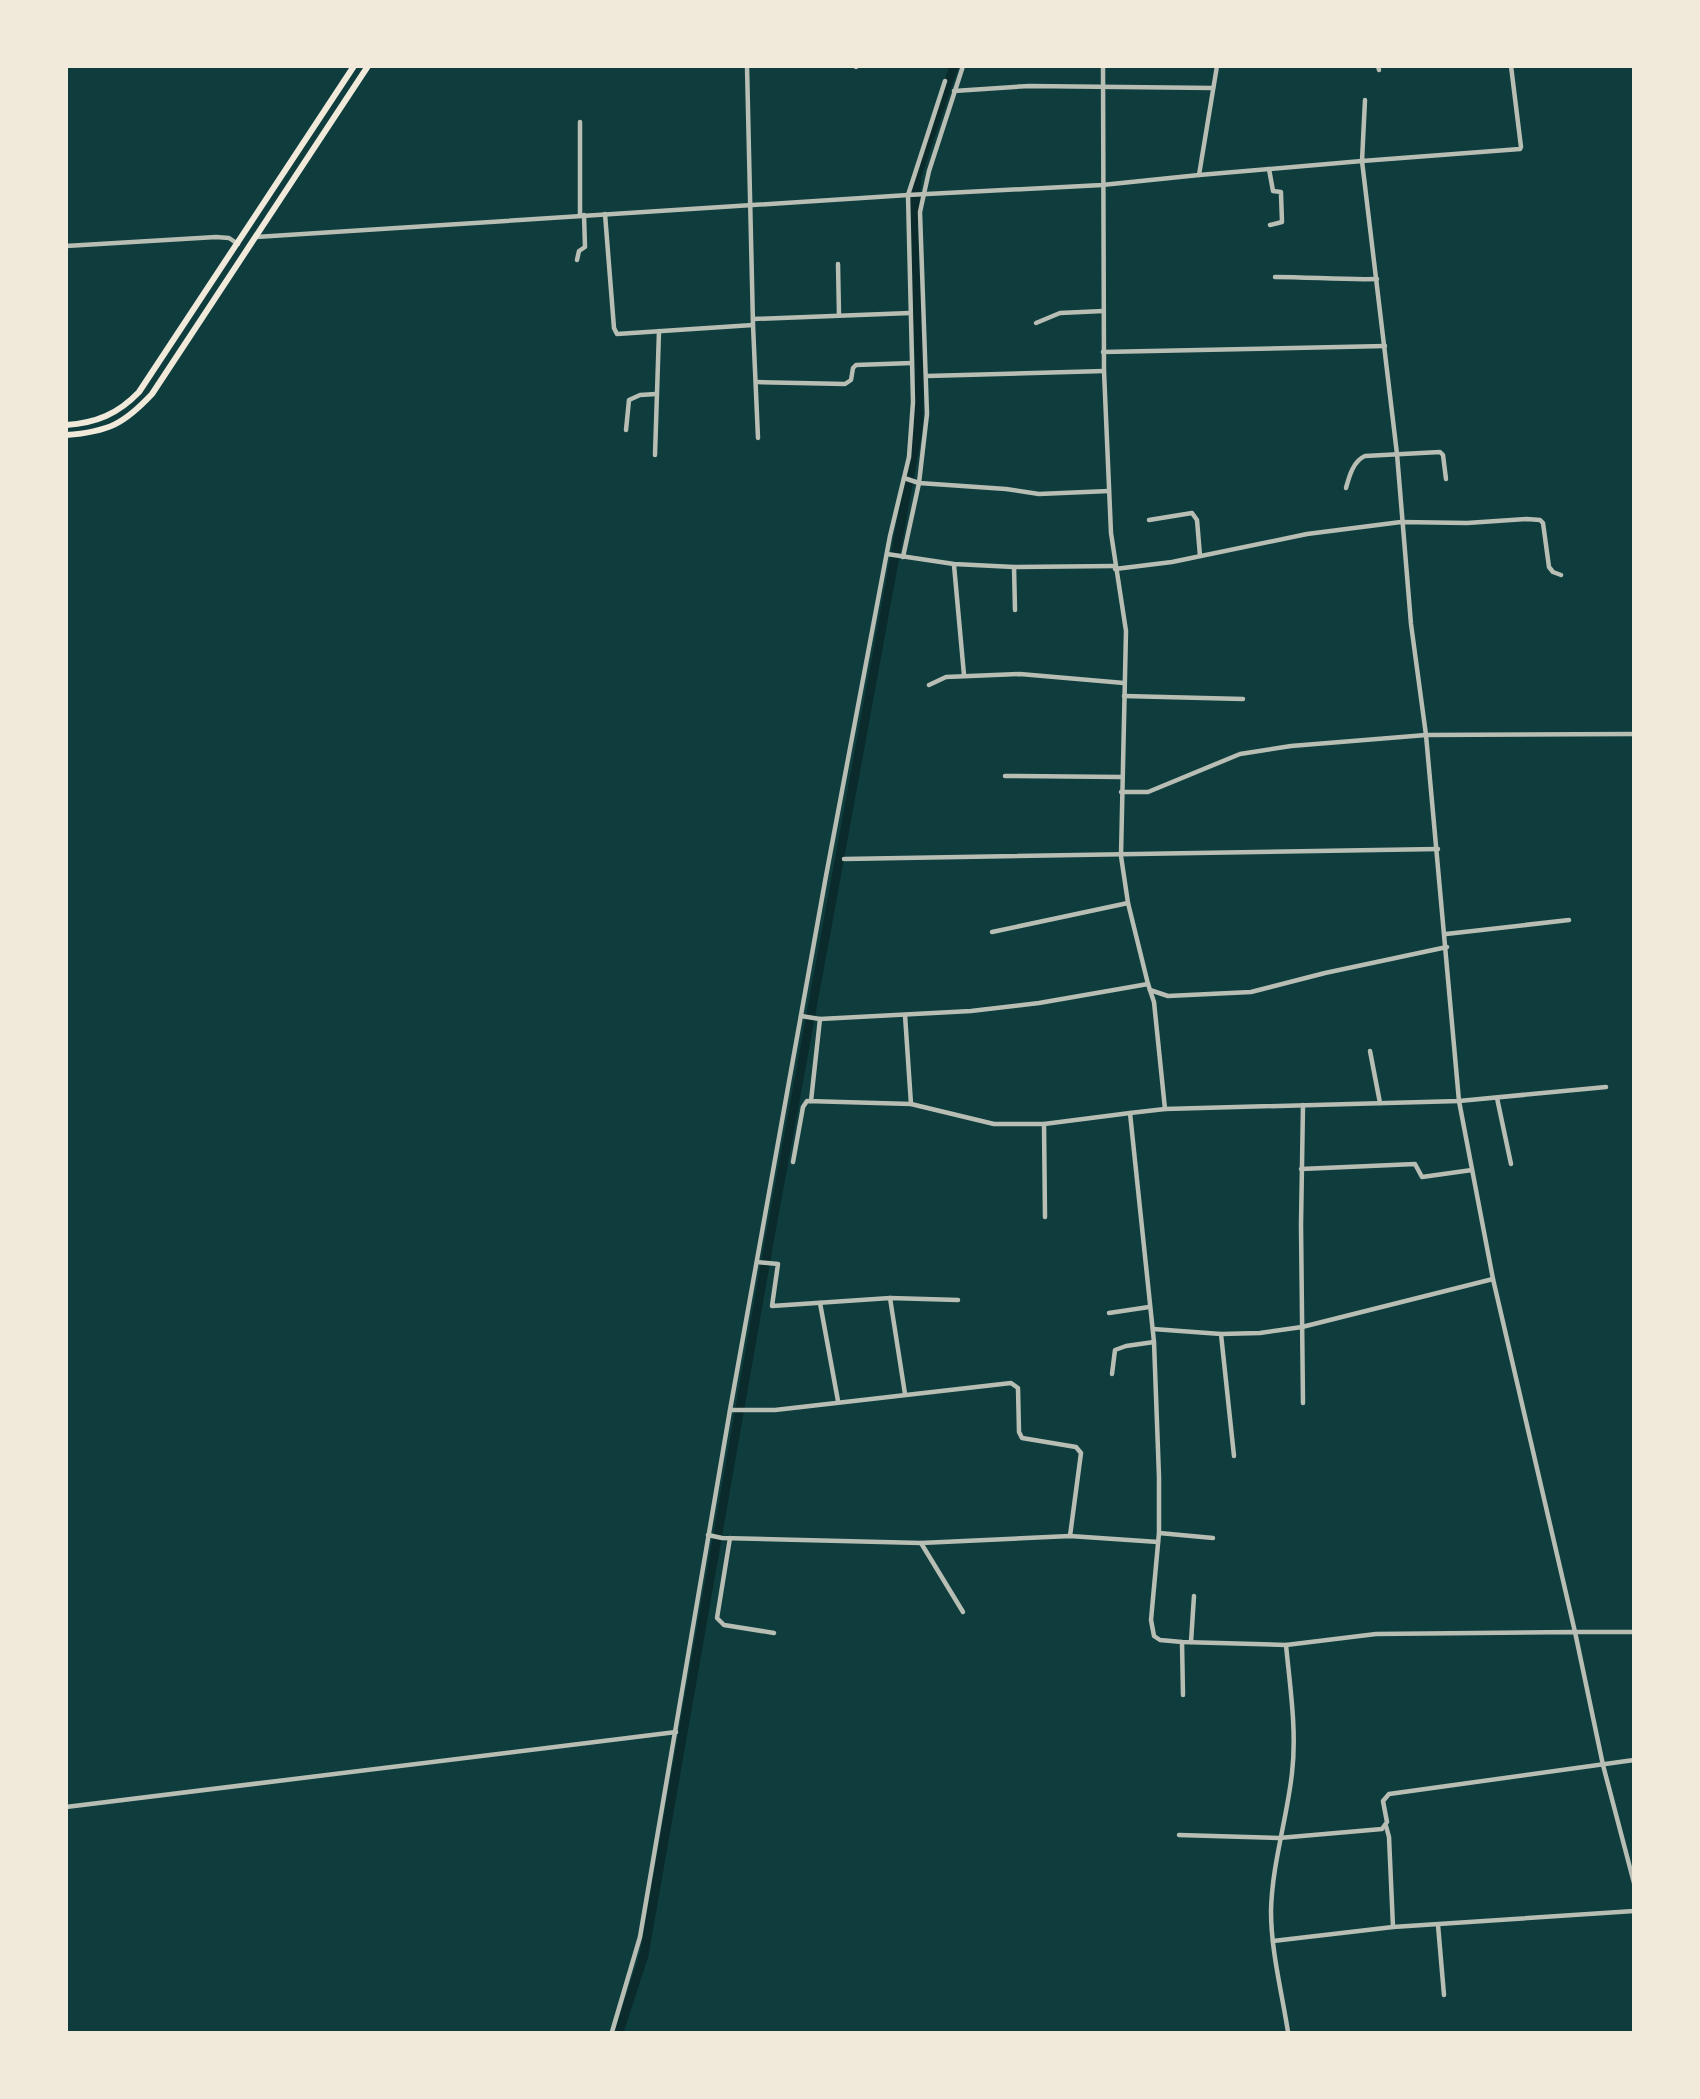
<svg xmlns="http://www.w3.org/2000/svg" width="1700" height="2099" font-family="'Work Sans',sans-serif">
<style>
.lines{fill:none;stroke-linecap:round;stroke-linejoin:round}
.canal{stroke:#0a2a2b;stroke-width:9}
.minor{stroke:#b8beb3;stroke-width:4.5}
.secondary{stroke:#f1e9da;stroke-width:6}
</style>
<rect width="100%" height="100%" fill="#0f3d3e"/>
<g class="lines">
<!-- canal -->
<path class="canal" d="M 619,2032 L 644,1955 L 768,1248 L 918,431 L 920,369 L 913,224 L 917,176 L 954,66"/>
<!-- minor -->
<g class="minor">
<path d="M 747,66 L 753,325 L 758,438"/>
<path d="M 1103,66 L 1104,371 L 1111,533 L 1126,631 L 1121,856 L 1128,903 L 1148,984 L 1154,1002 L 1165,1109"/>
<path d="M 1378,66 L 1379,70"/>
<path d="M 856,67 L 856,66"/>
<path d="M 954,91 L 1029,86 L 1213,88"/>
<path d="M 1365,100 L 1362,161 L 1520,149 L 1521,147 L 1511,66"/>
<path d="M 1269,169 L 1273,191 L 1281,192 L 1281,194 L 1282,222 L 1270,225"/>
<path d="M 1199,175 L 1362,161 L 1397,454 L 1411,624 L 1426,735 L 1459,1101 L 1493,1279 L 1575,1632 L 1634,1632"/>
<path d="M 605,214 L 614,328 L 617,334 L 753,325"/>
<path d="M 580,216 L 580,122"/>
<path d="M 256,237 L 908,195 L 1102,185 L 1199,175 L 1217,66"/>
<path d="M 66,246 L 216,237 L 229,238 L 238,244"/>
<path d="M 577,260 L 579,251 L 585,247 L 584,215"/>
<path d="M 838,264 L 839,315"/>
<path d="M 1275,277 C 1310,277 1343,280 1377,279"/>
<path d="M 753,319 L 910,313"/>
<path d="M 1036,323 L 1060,313 L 1103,311"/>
<path d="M 1103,352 L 1385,346"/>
<path d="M 927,376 L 1104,371"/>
<path d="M 756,382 L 845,384 L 851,380 L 853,368 L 856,365 L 912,363"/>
<path d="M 626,430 L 629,400 L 640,395 L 656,394"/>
<path d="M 655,455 L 659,331"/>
<path d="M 904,478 L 919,483 L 1006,489 L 1039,494 L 1109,491"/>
<path d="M 1346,488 C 1349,477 1353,461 1365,456 L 1440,452 L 1443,455 L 1446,479"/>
<path d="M 1149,520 L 1192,513 L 1197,520 L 1200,556"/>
<path d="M 887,554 L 954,564 L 1014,567 L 1115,566"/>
<path d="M 903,557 L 919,483 L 927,414 L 920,212 L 929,171 L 963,66"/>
<path d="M 954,565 L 964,675"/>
<path d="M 1014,567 L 1015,610"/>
<path d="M 1115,569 L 1172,562 L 1307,534 L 1401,522 L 1467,523 L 1527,519 L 1540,520 L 1543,523 L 1549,567 L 1553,572 L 1561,575"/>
<path d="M 929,685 L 946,677 L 1020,674 L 1124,683"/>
<path d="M 1124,696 L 1243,699"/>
<path d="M 1005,776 L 1121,777"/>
<path d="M 1121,792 L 1148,792 L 1240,754 L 1291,746 L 1426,735 L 1634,734"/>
<path d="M 844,859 L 1438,849"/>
<path d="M 992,932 L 1128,903"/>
<path d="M 1446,934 L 1569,920"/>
<path d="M 1150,990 L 1168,996 L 1251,992 L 1325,973 L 1447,947"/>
<path d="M 905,1015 L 911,1104"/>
<path d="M 801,1016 L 820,1019 L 971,1011 L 1039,1003 L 1148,984"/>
<path d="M 1370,1051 L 1380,1103"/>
<path d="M 1606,1087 L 1459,1101 L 1165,1109 L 1130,1113 L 1154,1342 L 1159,1477 L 1159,1533 L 1151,1620 L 1154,1636 L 1160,1640 L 1182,1642 L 1286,1645 L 1376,1634 L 1575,1632 L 1603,1765 L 1634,1883"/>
<path d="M 1497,1098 L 1511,1164"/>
<path d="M 811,1101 L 820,1019"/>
<path d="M 1303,1105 L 1301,1225 L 1303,1403"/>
<path d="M 1044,1124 L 1045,1217"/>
<path d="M 793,1162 L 803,1107 L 807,1101 L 911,1104 L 994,1124 L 1044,1124 L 1130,1113"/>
<path d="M 1301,1169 L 1415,1164 L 1422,1177 L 1472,1170"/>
<path d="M 757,1262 L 778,1264 L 772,1306 L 890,1298 L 958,1300"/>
<path d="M 890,1298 L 905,1394"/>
<path d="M 820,1303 L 838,1401"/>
<path d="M 1109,1313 L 1149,1307"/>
<path d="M 1153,1329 L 1221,1334 L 1260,1333 L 1302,1327 L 1493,1279"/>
<path d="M 1221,1334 L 1234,1456"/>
<path d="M 1112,1374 L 1115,1350 L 1126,1346 L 1154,1342"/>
<path d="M 730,1410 L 775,1410 L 1011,1383 L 1018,1388 L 1019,1432 L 1022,1438 L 1076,1447 L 1081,1453 L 1070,1536"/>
<path d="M 1159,1533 L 1213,1538"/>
<path d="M 708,1535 L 722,1538 L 921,1543 L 1070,1536 L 1158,1542"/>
<path d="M 730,1538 L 717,1618 L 724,1625 L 774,1633"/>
<path d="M 921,1543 L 963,1612"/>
<path d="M 1182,1642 L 1183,1695"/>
<path d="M 1191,1642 L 1194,1596"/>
<path d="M 1286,1645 C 1290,1687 1297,1731 1292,1773 C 1287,1819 1272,1864 1271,1911 C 1271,1951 1282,1993 1288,2032"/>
<path d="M 66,1807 L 676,1732"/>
<path d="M 1386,1826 L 1389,1837 L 1393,1927"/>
<path d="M 1179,1835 L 1279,1838 L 1382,1829 L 1387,1822 L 1383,1801 L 1389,1794 L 1634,1760"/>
<path d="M 1438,1925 L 1444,1995"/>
<path d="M 1273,1941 L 1393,1927 L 1634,1911"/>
<path d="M 612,2032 L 640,1937 L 730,1410 L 826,876 L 890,536 L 909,457 L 913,402 L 908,195 L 945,81"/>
</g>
<!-- secondary -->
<g class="secondary">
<path d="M 66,425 C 96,423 118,414 139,392 L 354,66"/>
<path d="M 66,435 C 108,432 124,424 152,394 L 368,66"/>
</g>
</g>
<!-- border -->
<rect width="1700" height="2099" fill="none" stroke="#f1e9da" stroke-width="136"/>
</svg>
